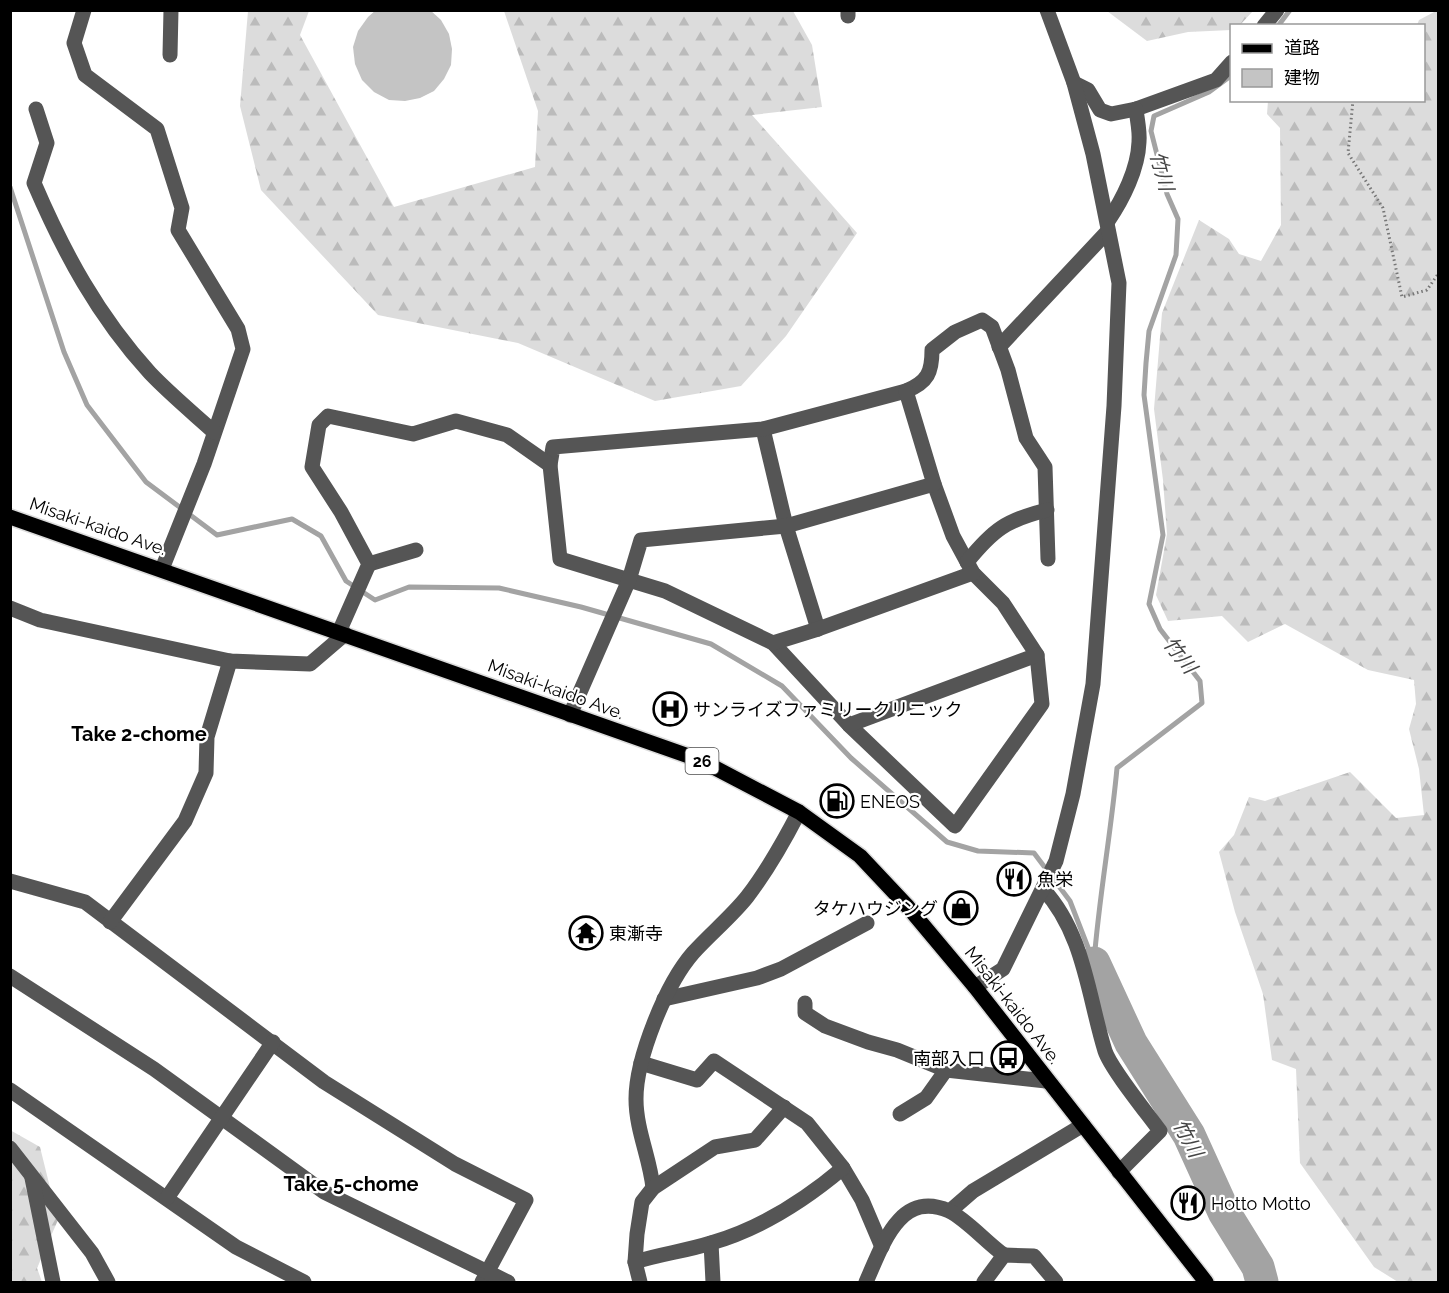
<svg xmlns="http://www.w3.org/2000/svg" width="1449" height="1293" font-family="Raleway,'Noto Sans JP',sans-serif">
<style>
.forest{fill:url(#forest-firs)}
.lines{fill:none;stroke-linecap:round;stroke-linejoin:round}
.stream{stroke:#a3a3a3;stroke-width:5}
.river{stroke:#a3a3a3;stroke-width:33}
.building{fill:#c4c4c4}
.major-casing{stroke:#dbdbdb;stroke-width:18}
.path{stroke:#777;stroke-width:3;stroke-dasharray:1.5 3;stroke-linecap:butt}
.minor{stroke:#555;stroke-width:15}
.major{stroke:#000;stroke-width:15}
.labels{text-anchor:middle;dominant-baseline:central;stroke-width:4.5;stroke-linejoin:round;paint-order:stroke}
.shield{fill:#fff;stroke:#4c4c4c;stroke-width:1.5}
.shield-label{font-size:16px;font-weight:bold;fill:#000}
.street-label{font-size:18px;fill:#000;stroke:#fff}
.poi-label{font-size:18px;fill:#000;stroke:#fff;text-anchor:start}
.water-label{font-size:20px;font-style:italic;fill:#444;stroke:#fff}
.neighbourhood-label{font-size:20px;font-weight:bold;fill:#000;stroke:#fff}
</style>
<defs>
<pattern id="forest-firs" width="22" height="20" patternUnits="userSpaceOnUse" patternTransform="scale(1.5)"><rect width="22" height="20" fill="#dcdcdc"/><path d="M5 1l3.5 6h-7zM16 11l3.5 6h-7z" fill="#bbb"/></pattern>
</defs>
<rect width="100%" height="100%" fill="#fff"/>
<!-- forest -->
<g class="forest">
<path d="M 248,11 L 309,11 L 300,35 L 394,207 L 535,167 L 538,111 L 504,11 L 793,11 L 812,45 L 822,107 L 752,115 L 857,233 L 786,336 L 741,386 L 655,401 L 518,343 L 378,315 L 261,190 L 240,106 Z"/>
<path d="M 1107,11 L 1253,11 L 1240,25 L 1232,26 L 1231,30 L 1188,32 L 1147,41 Z"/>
<path d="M 1436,11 L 1438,13 L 1438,1282 L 1398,1282 L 1374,1267 L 1300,1163 L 1296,1069 L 1272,1060 L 1263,994 L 1235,912 L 1219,852 L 1234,835 L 1249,797 L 1265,801 L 1350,772 L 1396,818 L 1424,815 L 1419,769 L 1409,729 L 1416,704 L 1414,680 L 1368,670 L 1285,624 L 1248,642 L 1222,616 L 1168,621 L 1156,595 L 1167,534 L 1163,480 L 1154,409 L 1162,313 L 1199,220 L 1229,239 L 1239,254 L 1261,261 L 1281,225 L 1280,128 L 1267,114 L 1268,101 L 1424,100 L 1424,26 L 1417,25 L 1419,20 Z"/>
<path d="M 10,1130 L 40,1147 L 58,1220 L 37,1268 L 42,1282 L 11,1282 Z"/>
</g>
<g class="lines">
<!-- stream -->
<g class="stream">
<path d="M 1278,26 L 1290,10"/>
<path d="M 10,187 L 64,352 L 87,405 L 146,482 L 217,535 L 292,519 L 321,536 L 346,581 L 375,600 L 409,587 L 499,588 L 581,607 L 711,644 L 782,686 L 851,758 L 947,842 L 978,851 L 1034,853 L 1070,901 L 1094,963"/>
<path d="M 1094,962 C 1099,897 1111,833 1117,768 L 1202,703 L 1200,681 L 1160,629 L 1149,604 L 1163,535 L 1144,395 L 1146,363 L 1149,331 L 1176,255 L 1178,219 L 1167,194 L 1151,131 L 1154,116 L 1209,92 L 1232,75"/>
</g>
<!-- river -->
<path class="river" d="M 1094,963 L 1131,1043 L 1189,1135 L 1224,1212 L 1258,1267 L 1262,1282"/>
</g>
<!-- building -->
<path class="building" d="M 376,10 L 430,10 L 441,20 L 449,34 L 452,49 L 451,65 L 444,79 L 434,91 L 420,98 L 405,101 L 389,100 L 374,92 L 362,80 L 355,64 L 353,47 L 358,31 L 368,17 Z"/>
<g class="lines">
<!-- major casing -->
<g class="major-casing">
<path id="major" d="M 10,517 L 700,760 L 799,812 L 860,856 L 908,907 L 975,987 L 1206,1282"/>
</g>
<!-- path -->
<path class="path" d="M 1353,100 L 1348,153 L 1383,208 L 1402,297 L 1427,290 L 1438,274"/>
<!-- minor -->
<g class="minor">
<path d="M 84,10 L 74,43 L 85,75 L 157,129 L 182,208 L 178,230 L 238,329 L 243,349 L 204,464 L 162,569"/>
<path d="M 848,10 L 848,16"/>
<path d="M 1264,26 L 1277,10"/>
<path d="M 170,55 L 171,10"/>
<path d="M 1074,83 L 1088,90 L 1100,110 L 1111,114 L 1136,109 L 1216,80 L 1232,62"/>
<path d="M 36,109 L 47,143 L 34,183 C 64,253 98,316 150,373 C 170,394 193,413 214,432"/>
<path d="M 1108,221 C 1123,199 1138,169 1139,142 C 1140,131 1137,119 1136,109"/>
<path d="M 999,347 L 1108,231"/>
<path d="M 763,429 L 786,526 L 818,629"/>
<path d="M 934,484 L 953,536 L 973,573 L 1003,603 L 1037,655 L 1042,704 L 955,826 L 849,725 L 773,643 L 665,591 L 560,559 L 550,465 L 553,447 L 763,429 L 906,391 C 928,382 932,372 932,350 L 955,332 L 982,320 L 992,327 L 1008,370 L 1026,438 L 1045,467 L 1048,559"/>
<path d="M 967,562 C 993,530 1006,520 1047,510"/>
<path d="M 369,564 L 416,550"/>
<path d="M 10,608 L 40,620 L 230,661 L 310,664 L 345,634"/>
<path d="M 339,632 L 369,564 L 341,512 L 312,467 L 319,425 L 328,416 L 413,434 L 456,421 L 507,435 L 550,465"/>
<path d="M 773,643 L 818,629 L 973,573"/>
<path d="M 570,715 L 629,580 L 641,540 L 786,526 L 934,484 L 906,391"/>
<path d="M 849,725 L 1037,655"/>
<path d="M 10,881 L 85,902 L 324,1082 L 455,1164 L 526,1200 L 482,1282"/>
<path d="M 1043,889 C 1084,933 1088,996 1105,1051 C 1111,1069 1147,1113 1160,1131 L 1119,1172"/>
<path d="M 110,922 L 185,821 L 206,773 L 207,737 L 230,661"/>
<path d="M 10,976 L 154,1069 L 324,1192 L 508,1282"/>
<path d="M 975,987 L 1003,969 L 1056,861 L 1073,794 L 1093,684 L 1114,406 L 1119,283 L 1093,154 L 1074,83 L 1047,10"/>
<path d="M 664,999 L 757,978 L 781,969 L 867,923"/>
<path d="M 805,1003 L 805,1013 L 825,1026 L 868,1042 L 897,1050 L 946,1070 L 1046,1081"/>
<path d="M 641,1063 L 697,1080 L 714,1061 L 807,1123 L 843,1168 L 862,1200 L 882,1247"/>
<path d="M 10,1090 L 236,1247 L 304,1282"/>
<path d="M 900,1114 L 926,1098 L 946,1070"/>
<path d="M 10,1148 L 92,1253 L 108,1282"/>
<path d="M 32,1178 L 53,1282"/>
<path d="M 653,1188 C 650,1158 636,1130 636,1099 C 636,1058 666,984 693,953 C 710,934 731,917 747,897 C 767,871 784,841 799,812"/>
<path d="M 167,1198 L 273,1042"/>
<path d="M 950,1211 L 973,1191 L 1083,1125"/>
<path d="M 711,1243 L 713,1282"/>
<path d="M 635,1262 C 660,1254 686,1251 711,1243 C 760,1229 805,1200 843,1168"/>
<path d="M 640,1282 L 635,1262 L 637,1234 L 642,1202 L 653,1188 L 715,1147 L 755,1140 L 784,1107"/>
<path d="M 866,1282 C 882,1247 899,1189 949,1211 C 966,1219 987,1243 1004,1255"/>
<path d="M 984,1282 L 1004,1255 L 1034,1256 L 1056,1282"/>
</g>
<!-- major -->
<use href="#major" class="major"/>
</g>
<!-- icons -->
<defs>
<g id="hospital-ring" transform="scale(1.725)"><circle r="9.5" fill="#fff" stroke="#000" stroke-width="1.5"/><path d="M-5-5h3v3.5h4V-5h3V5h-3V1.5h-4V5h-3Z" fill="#000"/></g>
<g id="fuel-ring" transform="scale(1.725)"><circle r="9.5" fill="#fff" stroke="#000" stroke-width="1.5"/><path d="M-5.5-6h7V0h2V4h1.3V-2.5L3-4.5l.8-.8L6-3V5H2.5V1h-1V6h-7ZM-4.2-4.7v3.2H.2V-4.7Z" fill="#000"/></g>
<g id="restaurant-ring" transform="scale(1.725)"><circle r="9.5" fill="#fff" stroke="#000" stroke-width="1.5"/><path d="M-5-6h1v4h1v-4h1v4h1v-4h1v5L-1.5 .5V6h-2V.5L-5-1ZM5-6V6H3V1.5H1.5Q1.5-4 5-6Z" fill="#000"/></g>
<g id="shop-ring" transform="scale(1.725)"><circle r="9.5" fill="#fff" stroke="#000" stroke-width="1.5"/><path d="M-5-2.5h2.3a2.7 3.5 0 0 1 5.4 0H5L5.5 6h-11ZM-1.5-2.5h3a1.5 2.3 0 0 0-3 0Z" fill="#000"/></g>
<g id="temple-ring" transform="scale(1.725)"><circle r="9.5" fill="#fff" stroke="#000" stroke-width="1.5"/><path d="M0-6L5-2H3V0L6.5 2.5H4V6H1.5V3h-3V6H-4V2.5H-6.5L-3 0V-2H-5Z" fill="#000"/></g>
<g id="bus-ring" transform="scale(1.725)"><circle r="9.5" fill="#fff" stroke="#000" stroke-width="1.5"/><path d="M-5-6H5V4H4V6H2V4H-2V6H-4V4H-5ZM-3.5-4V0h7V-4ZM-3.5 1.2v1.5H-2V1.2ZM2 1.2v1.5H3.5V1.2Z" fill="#000"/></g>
</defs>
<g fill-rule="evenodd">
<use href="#hospital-ring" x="670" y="709"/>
<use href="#fuel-ring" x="837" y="801"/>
<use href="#restaurant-ring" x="1014" y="879"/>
<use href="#shop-ring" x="961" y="908"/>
<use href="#temple-ring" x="586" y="933"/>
<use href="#bus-ring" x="1008" y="1058"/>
<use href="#restaurant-ring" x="1188" y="1203"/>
</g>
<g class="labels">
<!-- shield labels -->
<rect class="shield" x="685.5" y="748" width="33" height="26" rx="4.5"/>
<g class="shield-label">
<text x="702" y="761">26</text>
</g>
<!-- street labels -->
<g class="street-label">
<text transform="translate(98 526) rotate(19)">Misaki-kaido Ave.</text>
<text transform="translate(556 689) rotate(20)">Misaki-kaido Ave.</text>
<text transform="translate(1013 1005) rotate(52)">Misaki-kaido Ave.</text>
</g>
<!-- poi labels -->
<g class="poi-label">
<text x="693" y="709">サンライズファミリークリニック</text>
<text x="860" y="801">ENEOS</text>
<text x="1037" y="879">魚栄</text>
<text x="938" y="908" text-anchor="end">タケハウジング</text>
<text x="609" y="933">東漸寺</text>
<text x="985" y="1058" text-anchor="end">南部入口</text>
<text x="1211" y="1203">Hotto Motto</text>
</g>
<!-- water labels -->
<g class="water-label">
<text transform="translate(1162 171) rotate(75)">竹川</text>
<text transform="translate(1180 655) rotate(52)">竹川</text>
<text transform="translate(1188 1138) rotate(62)">竹川</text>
</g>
<!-- neighbourhood labels -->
<g class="neighbourhood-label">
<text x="139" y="734">Take 2-chome</text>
<text x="351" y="1184">Take 5-chome</text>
</g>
</g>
<!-- border -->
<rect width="1449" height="1293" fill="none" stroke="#000000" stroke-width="24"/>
<!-- legend -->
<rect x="1230" y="24" width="195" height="78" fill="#ffffff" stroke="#999999" stroke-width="1.5"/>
<rect x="1242" y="44" width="30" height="9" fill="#000000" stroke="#999999" stroke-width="1.5"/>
<text x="1284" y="54" font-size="18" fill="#000000">道路</text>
<rect x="1242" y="69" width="30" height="18" fill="#c4c4c4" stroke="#999999" stroke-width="1.5"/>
<text x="1284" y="84" font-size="18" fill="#000000">建物</text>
</svg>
